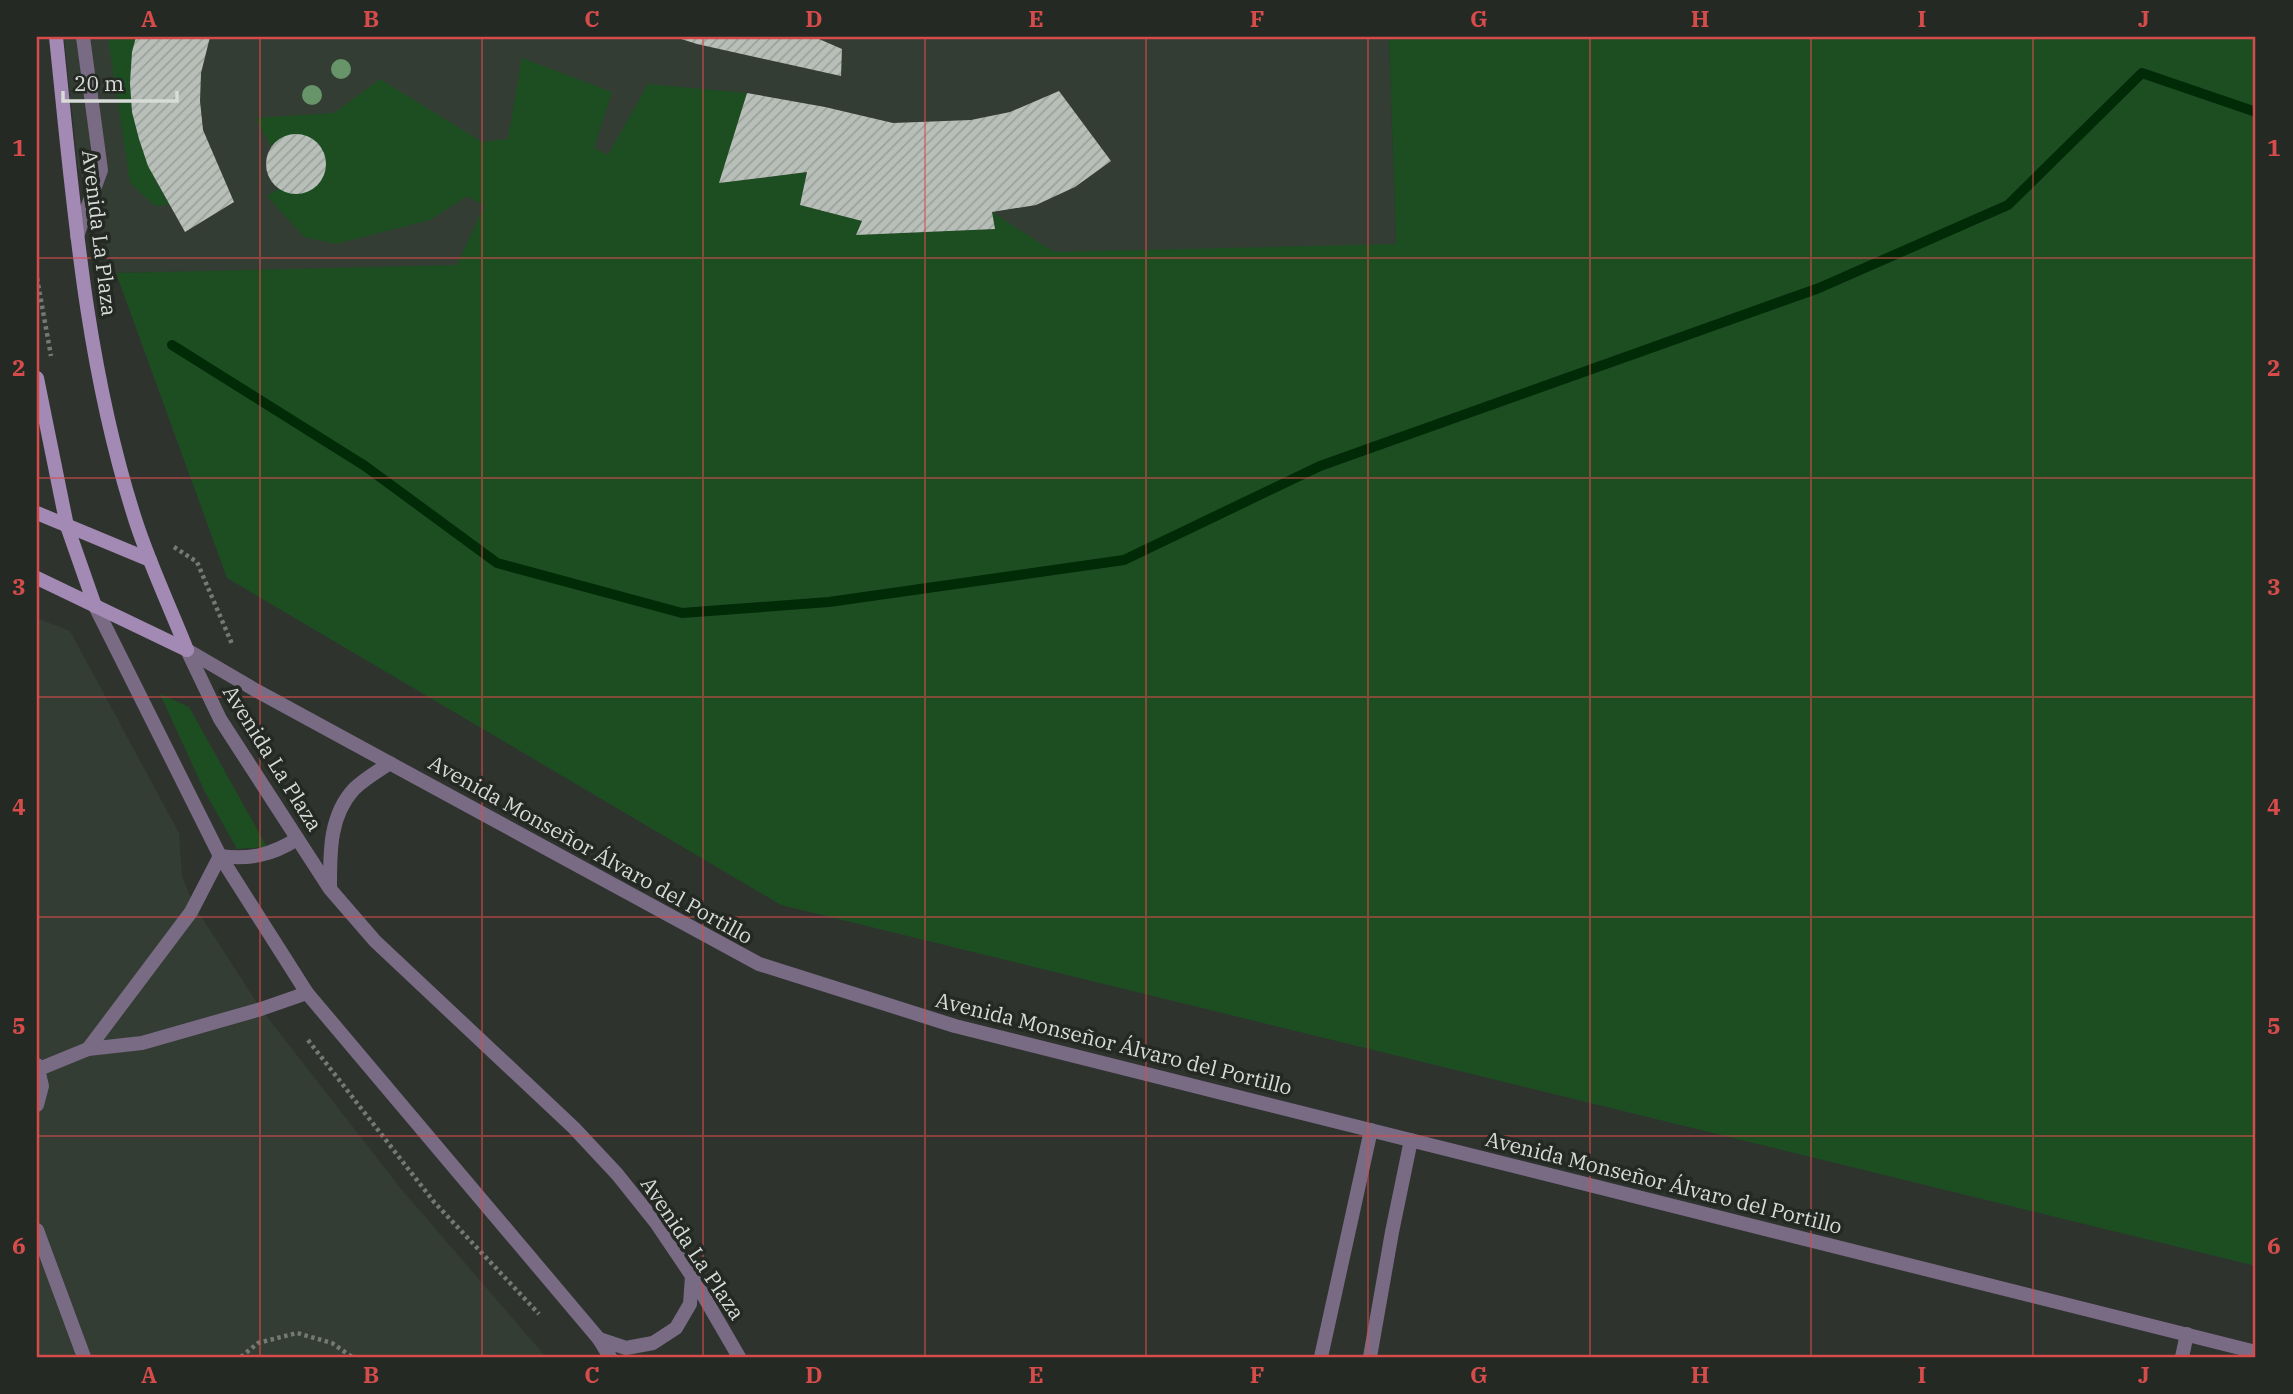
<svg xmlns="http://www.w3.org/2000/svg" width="2293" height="1394" font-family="'IBM Plex Serif',serif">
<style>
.built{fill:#333d33}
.grass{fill:#1d4e22}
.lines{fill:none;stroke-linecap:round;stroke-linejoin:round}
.stream{stroke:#012b07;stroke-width:10}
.building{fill:url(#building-hatch)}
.path{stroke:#757975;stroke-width:4.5;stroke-dasharray:3.5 3.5;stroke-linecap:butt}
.service{stroke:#7a6b85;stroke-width:14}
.minor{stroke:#7a6b85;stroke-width:14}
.secondary{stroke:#a38ab4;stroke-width:14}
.tree{fill:#679469}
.grid{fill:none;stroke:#d64c4b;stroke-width:2;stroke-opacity:0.55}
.labels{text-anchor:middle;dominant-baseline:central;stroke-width:7;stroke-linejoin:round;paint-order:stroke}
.street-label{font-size:21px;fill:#d8dbd8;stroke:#242924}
.neatline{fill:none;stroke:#d64c4b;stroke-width:2.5}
.grid-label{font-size:23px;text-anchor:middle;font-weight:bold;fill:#d64c4b}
</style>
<defs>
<pattern id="building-hatch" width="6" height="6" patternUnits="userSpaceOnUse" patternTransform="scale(1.75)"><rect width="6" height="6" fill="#b8bfb8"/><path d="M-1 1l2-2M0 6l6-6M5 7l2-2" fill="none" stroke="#9aa09a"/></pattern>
</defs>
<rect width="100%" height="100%" fill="#2e332e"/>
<!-- built -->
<g class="built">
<path d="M 64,37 L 1389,37 L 1396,245 L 116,273 L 78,166 Z"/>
<path d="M 37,618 L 70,631 L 179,833 L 182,877 L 195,907 L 261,1009 L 402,1190 L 546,1357 L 37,1357 Z"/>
</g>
<!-- grass -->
<g class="grass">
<path d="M 108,37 L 136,37 C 122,97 138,153 169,204 L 155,206 L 130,183 Z"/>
<path d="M 1389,37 L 2256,37 L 2256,1266 L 781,905 L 227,578 L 116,273 L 457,265 L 484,206 L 467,196 L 430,220 L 336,244 L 304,237 L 267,196 L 291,182 L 255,118 L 334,113 L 380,79 L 482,142 L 508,139 L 522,58 L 612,92 L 594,148 L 608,155 L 648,84 L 747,93 L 720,183 L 807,172 L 800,205 L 862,221 L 857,235 L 994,229 L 992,212 L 1054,252 L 1396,244 Z"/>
<path d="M 160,694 L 189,707 L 267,847 L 237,849 L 204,790 Z"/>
</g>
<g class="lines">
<!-- stream -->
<path class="stream" d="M 172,345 L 365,466 L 497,563 L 682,613 L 829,602 L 1124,560 L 1320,466 L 1819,288 L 2008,205 L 2142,73 L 2256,112"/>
</g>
<!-- building -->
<g class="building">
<path d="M 136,37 L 210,37 L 201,73 L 200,101 L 203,130 L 234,202 L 185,232 L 148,166 L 139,139 L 132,112 L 130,83 L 132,52 Z"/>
<path d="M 675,37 L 819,37 L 819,39 L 842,49 L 841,76 L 697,44 Z"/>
<path d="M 1059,91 L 1111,161 L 1075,187 L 1036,205 L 992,212 L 995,229 L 856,235 L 862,221 L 800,205 L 807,172 L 719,183 L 747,93 L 825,107 L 893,123 L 971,120 L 1010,112 Z"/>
<circle cx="296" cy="164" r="30"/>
</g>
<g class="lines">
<!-- path -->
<g class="path">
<path d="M 37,278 L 51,356"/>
<path d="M 174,547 L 197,562 L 232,644"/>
<path d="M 308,1040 L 434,1202 L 539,1314"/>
<path d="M 241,1357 L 258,1343 L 297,1333 L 332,1343 L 352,1357"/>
</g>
<!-- service -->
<g class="service">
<path d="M 77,236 L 101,170 L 83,37"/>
<path d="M 88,1049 L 191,912 L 220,856"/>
<path d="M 37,1065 L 42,1086 L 37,1105"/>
<path d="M 39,1069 L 88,1049 L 142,1043 L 261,1009 L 307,993"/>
<path d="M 37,1230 L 84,1357"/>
</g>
<!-- minor -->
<g class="minor">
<path d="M 95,606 L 220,856 L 307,993 L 599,1339 L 610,1357"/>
<path d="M 187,650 L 257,691 L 759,964 L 955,1026 L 2256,1352"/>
<path d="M 187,650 L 220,719 L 330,889 L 375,941 L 574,1128 L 617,1174 L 657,1224 L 692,1276 L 739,1357"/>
<path d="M 220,856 C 249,860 272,855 297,839"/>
<path d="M 330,888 C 330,853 329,816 354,789 C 364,779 378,771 390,763"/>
<path d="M 599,1339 L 626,1348 L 653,1343 L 676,1328 L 690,1304 L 692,1276"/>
<path d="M 1321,1357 L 1371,1130"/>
<path d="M 1370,1357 L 1392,1232 L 1411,1140"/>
<path d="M 2182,1357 L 2187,1334"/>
</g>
<!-- secondary -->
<g class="secondary">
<path d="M 56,37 C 73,199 85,365 136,522 C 150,565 170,607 187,650"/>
<path d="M 37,378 L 67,526 L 95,606"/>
<path d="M 37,513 L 150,560"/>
<path d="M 37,578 L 187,650"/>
</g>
</g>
<!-- trees -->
<g class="tree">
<circle cx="341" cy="69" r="10"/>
<circle cx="312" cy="95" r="10"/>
</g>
<!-- grid -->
<path class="grid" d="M 260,37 L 260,1357M 482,37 L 482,1357M 703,37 L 703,1357M 925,37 L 925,1357M 1146,37 L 1146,1357M 1368,37 L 1368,1357M 1590,37 L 1590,1357M 1811,37 L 1811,1357M 2033,37 L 2033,1357M 37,258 L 2256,258M 37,478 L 2256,478M 37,697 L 2256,697M 37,917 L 2256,917M 37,1136 L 2256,1136"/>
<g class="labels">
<!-- street labels -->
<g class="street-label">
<text transform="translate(100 233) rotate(83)">Avenida La Plaza</text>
<text transform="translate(273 758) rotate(58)">Avenida La Plaza</text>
<text transform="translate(591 849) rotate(29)">Avenida Monseñor Álvaro del Portillo</text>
<text transform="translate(1114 1043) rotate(14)">Avenida Monseñor Álvaro del Portillo</text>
<text transform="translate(1664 1182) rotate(14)">Avenida Monseñor Álvaro del Portillo</text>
<text transform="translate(693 1248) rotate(56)">Avenida La Plaza</text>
</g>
</g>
<!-- border -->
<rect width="2293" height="1394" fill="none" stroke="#242924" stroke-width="77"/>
<!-- scale -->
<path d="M63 91v10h114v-10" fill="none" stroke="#d8dbd8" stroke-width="3.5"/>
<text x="74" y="91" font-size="21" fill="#d8dbd8" stroke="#242924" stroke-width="5" paint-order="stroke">20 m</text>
<rect x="38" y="38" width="2216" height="1318" class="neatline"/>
<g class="grid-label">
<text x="149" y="27">A</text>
<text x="371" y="27">B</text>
<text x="592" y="27">C</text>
<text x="814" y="27">D</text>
<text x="1036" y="27">E</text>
<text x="1257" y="27">F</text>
<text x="1479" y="27">G</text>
<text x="1700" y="27">H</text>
<text x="1922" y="27">I</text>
<text x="2144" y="27">J</text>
<text x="19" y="156">1</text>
<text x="2274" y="156">1</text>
<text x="19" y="376">2</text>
<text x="2274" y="376">2</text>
<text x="19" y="595">3</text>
<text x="2274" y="595">3</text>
<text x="19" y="815">4</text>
<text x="2274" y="815">4</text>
<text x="19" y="1034">5</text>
<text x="2274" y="1034">5</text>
<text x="19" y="1254">6</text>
<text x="2274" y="1254">6</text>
<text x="149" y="1383">A</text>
<text x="371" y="1383">B</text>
<text x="592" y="1383">C</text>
<text x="814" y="1383">D</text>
<text x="1036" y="1383">E</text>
<text x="1257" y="1383">F</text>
<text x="1479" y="1383">G</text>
<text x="1700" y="1383">H</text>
<text x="1922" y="1383">I</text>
<text x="2144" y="1383">J</text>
</g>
</svg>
